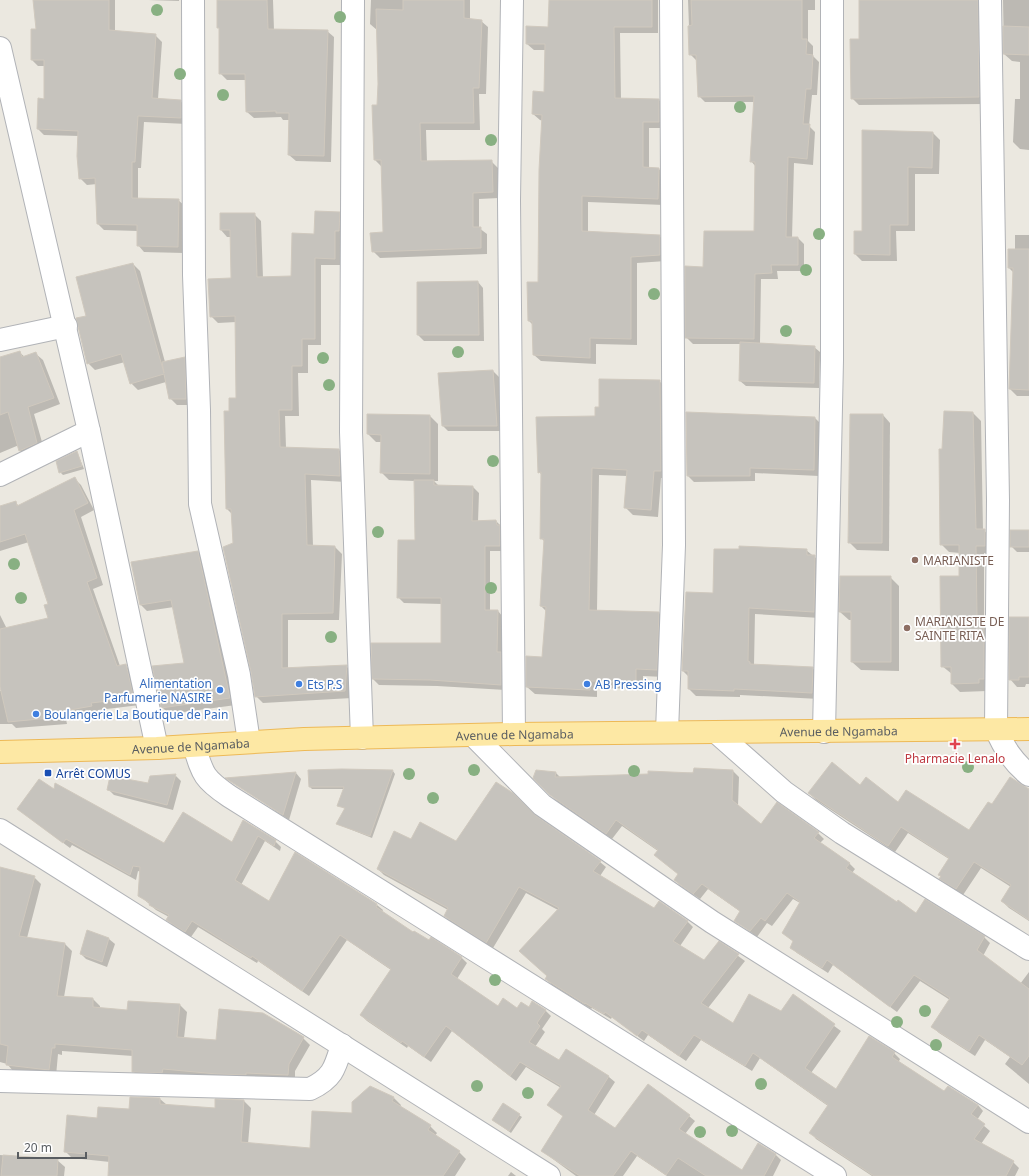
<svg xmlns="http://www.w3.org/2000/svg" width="1029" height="1176" font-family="'Noto Sans',sans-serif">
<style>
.shadow{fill:#0003}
.building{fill:#c6c3bd;stroke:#d0c9be}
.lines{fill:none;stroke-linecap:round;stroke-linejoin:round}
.minor-casing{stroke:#b1b3b7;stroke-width:24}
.major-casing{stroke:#edb957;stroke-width:24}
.minor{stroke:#fff;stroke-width:22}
.major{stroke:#fde8a4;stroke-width:22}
.tree{fill:#88b082}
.education-dot{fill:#8d6e63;stroke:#fff;stroke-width:1.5}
.shop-dot{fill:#3f7fe0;stroke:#fff;stroke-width:1.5}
.health-dot{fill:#e0444e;stroke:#fff;stroke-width:1.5}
.transit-dot{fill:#1a4fb4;stroke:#fff;stroke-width:1.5}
.labels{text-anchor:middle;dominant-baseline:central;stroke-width:3.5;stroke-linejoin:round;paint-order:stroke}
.education-label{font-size:12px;fill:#785e54;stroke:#fff;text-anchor:start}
.shop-label{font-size:12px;fill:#366cbe;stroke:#fff;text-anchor:start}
.street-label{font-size:12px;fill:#595d61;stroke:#fff}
.health-label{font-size:12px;fill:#be3a42;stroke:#fff}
.transit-label{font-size:12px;fill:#164399;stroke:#fff;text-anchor:start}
</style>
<rect width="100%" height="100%" fill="#ebe8e0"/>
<!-- shadow -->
<g class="shadow">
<path d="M 34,0 L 115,0 L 115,32 L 155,35 L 162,42 L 158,99 L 180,101 L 187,107 L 187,124 L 144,122 L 141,168 L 138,168 L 138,199 L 178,200 L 185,206 L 184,253 L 144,252 L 138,245 L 138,231 L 104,230 L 98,224 L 97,184 L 87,185 L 80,178 L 79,136 L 44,135 L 38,129 L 45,100 L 45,66 L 38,66 L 32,60 L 37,30 Z"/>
<path d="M 148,0 L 179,0 L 179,1 Z"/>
<path d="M 219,0 L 273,0 L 274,30 L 327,31 L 334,37 L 331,162 L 296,161 L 289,155 L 290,120 L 283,120 L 281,117 L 254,118 L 247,112 L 246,80 L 227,80 L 220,73 Z"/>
<path d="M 371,0 L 470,0 L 470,20 L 481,21 L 488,27 L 486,94 L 479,94 L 480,130 L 426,130 L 427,162 L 491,161 L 498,168 L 499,198 L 479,199 L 479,228 L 487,234 L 487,254 L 380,258 L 373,251 L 384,233 L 382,167 L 375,160 L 379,84 L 377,30 L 370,24 Z"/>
<path d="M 550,0 L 667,0 L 658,0 L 658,33 L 620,33 L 621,99 L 659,100 L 665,107 L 665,128 L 649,128 L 649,169 L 659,169 L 666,176 L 664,205 L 588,202 L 588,233 L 659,236 L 666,242 L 666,261 L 637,263 L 637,345 L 596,344 L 596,364 L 541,361 L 534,355 L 533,325 L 529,321 L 539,283 L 543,121 L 540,120 L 533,114 L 545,93 L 546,50 L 534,50 L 527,44 L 548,28 Z"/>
<path d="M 688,0 L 815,0 L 815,10 L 808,10 L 808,41 L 813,46 L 813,56 L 819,62 L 817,95 L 812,95 L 809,126 L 815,132 L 813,165 L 794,163 L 792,238 L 798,238 L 804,244 L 804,271 L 777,271 L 778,279 L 761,279 L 760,343 L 775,344 L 777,346 L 814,347 L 820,352 L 819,388 L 746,386 L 740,381 L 741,344 L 693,344 L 686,337 L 704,268 L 755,232 L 756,167 L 751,161 L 755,102 L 705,102 L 699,96 L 697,61 L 690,54 Z"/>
<path d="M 860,0 L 987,0 L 986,104 L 859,105 L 852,98 L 860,40 Z"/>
<path d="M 1003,0 L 1029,0 L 1029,150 L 1020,149 L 1013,142 L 1015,99 L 1020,99 L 1020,62 L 1012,61 L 1004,54 Z"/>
<path d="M 863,131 L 933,133 L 940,140 L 939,174 L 915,174 L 915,231 L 896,231 L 897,261 L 862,261 L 855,254 L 855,232 L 863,232 Z"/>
<path d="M 339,213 L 346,220 L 341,265 L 321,265 L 321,345 L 308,345 L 308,373 L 298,373 L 299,416 L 285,416 L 286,448 L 339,450 L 346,457 L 346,482 L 311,480 L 313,546 L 335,547 L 342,554 L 339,620 L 288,620 L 288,669 L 346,666 L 353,673 L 352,698 L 263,703 L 256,696 L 234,544 L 233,515 L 227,509 L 230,412 L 237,399 L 236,322 L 218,323 L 211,316 L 232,279 L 231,237 L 227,237 L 221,230 L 254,214 L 261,221 L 263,278 L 292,277 L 315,235 Z"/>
<path d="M 1015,235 L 1029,235 L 1029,396 L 1017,396 L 1010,389 L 1014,273 L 1009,268 L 1015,250 Z"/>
<path d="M 133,264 L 140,271 L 165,362 L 184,358 L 191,365 L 193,405 L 177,405 L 170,398 L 166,382 L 138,390 L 131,383 L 125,362 L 95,370 L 88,363 L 87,316 Z"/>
<path d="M 478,282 L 483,288 L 484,341 L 424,341 L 418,335 Z"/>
<path d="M 20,353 L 25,357 L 36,354 L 43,360 L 60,404 L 34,414 L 44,449 L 27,457 L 20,451 L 19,445 L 0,453 L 0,359 Z"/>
<path d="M 493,371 L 499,377 L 502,431 L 448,431 L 442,425 Z"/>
<path d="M 659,381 L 667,388 L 668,478 L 661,478 L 658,517 L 633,515 L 625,507 L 627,476 L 599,475 L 597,611 L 659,613 L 666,621 L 664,677 L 643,676 L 643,689 L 597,688 L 597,697 L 535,694 L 527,687 L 543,658 L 546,611 L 541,606 L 545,542 L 541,538 L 542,475 L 539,472 L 596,417 L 600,408 Z"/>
<path d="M 945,412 L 973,413 L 981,421 L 983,530 L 993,538 L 993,554 L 984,553 L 984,618 L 992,625 L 987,691 L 960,692 L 952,684 L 952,674 L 942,666 L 960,577 L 960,553 L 949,552 L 941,544 Z"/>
<path d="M 687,413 L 815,418 L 821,424 L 819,476 L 755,473 L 755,481 L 694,482 L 688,476 Z"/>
<path d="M 883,415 L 890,423 L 889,551 L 857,550 L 849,542 Z"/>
<path d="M 430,416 L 438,424 L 438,481 L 434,481 L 439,486 L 473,487 L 479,493 L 478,522 L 496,521 L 502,527 L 505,551 L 490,551 L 490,611 L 498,611 L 503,617 L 506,690 L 437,686 L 379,685 L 373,679 L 442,644 L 442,604 L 404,603 L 398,597 L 416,541 L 415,481 L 389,480 L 381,472 L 381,442 L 376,442 L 368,434 Z"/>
<path d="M 77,452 L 84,469 L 63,475 L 60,472 Z"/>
<path d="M 74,478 L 81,485 L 94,510 L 81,517 L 103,585 L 93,589 L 120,666 L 125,665 L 132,672 L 140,705 L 98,710 L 98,713 L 66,719 L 67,724 L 16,728 L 12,724 L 0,724 L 0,691 L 2,691 L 0,682 L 0,615 L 7,629 L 50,619 L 50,604 L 29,542 L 0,551 L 0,507 L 15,502 L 19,506 Z"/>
<path d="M 1029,531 L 1029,552 L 1017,552 L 1011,546 Z"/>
<path d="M 806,550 L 822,563 L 820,618 L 755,614 L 754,665 L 812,668 L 819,674 L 819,699 L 740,695 L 740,697 L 696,696 L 689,689 L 689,677 L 683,671 L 714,594 Z"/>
<path d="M 198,552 L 204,559 L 236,705 L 169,714 L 162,707 L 185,664 L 174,607 L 147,611 L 140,604 Z"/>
<path d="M 890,577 L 899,586 L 899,671 L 861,670 L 852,662 L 852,620 L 849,620 L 840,612 Z"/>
<path d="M 1029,618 L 1029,684 L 1026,684 L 1025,687 L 1017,687 L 1010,679 Z"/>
<path d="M 309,771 L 393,771 L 395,774 L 372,838 L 337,824 L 345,809 L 338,805 L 344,789 L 312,789 L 310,787 Z"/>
<path d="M 733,771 L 739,777 L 738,806 L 761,826 L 818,833 L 824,839 L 820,843 L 849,863 L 855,869 L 852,873 L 916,915 L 984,937 L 990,943 L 983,956 L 1020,984 L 1029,972 L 1029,1084 L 1005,1064 L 1010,1057 L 985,1040 L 975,1056 L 939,1033 L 933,1027 L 950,1000 L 920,981 L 897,1012 L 833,965 L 828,973 L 797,953 L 791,947 L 794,942 L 783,933 L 800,903 L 793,899 L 772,926 L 767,923 L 757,937 L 736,921 L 741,912 L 708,889 L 700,899 L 681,886 L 675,880 L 679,874 L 655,855 L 658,851 L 622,826 L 612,839 L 557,801 L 534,778 L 556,773 L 561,778 Z"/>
<path d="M 296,773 L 301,779 L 289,820 L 227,778 Z"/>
<path d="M 175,775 L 181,781 L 173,810 L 114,795 L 108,789 L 149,784 Z"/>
<path d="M 861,786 L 969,832 L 993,806 L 1029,789 L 1029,921 L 1009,908 L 1002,901 L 1011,887 L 981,868 L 963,895 L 947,885 L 940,878 L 942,877 L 939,875 L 949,859 L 908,833 L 895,852 L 816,800 L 809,793 Z"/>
<path d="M 54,791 L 164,844 L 233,843 L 244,821 L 275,841 L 281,847 L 280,851 L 265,841 L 241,885 L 270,902 L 377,905 L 383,910 L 382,912 L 414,934 L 461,957 L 467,963 L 457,979 L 498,1007 L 545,1010 L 551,1016 L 542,1029 L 545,1032 L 535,1047 L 560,1061 L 567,1050 L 609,1077 L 615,1082 L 594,1115 L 615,1130 L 689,1116 L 695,1121 L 685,1134 L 742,1172 L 775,1154 L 781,1160 L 773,1176 L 667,1176 L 637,1156 L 623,1176 L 576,1176 L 542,1151 L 564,1117 L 549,1105 L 561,1088 L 526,1067 L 516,1081 L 452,1031 L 431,1062 L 408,1046 L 407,1048 L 367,1021 L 361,1015 L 391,970 L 347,940 L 309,996 L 258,961 L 257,963 L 198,927 L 191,937 L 173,926 L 168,920 L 169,917 L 156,910 L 139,895 L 141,872 L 138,871 L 136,880 L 72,845 L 70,848 L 18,809 Z"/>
<path d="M 534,816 L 600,862 L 606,867 L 600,876 L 654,909 L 687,921 L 693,927 L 680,946 L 704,961 L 719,942 L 745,961 L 708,1008 L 733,1024 L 781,1013 L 793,996 L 841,1031 L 811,1073 L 836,1091 L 869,1037 L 894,1053 L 900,1059 L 898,1063 L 944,1093 L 978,1105 L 983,1111 L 977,1120 L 990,1131 L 981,1144 L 1013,1162 L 1019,1168 L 1015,1176 L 872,1176 L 816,1139 L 811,1133 L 828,1106 L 760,1058 L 752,1071 L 701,1040 L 686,1061 L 648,1035 L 644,1041 L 612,1017 L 611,1019 L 592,1008 L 591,1009 L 552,985 L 546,979 L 558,910 L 526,893 L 493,948 L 451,922 L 445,916 L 448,910 L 384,875 L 378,869 L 412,841 L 457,842 Z"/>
<path d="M 0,868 L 34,877 L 41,884 L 27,938 L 65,944 L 72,951 L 64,997 L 93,999 L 100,1006 L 100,1009 L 128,1011 L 129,1002 L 180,1005 L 187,1012 L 184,1038 L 217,1042 L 303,1038 L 310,1045 L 295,1071 L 295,1082 L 140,1078 L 133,1071 L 133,1056 L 62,1051 L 62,1055 L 58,1054 L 56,1076 L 14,1072 L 7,1064 L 0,1062 Z"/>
<path d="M 88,932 L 109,939 L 115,944 L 107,967 L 86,959 L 81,954 Z"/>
<path d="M 370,1087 L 394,1098 L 401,1105 L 400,1107 L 430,1126 L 437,1133 L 435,1136 L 459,1152 L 466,1159 L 455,1176 L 109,1176 L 110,1162 L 72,1158 L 65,1151 L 98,1119 L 130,1110 L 131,1098 L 160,1099 L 167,1105 L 216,1109 L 216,1100 L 244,1101 L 251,1108 L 248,1144 L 311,1149 L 353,1114 Z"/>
<path d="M 519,1115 L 522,1117 L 511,1133 L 496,1122 Z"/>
<path d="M 0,1155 L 57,1160 L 65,1167 L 64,1176 L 0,1176 Z"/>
<path d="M 511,1172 L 516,1176 L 508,1176 Z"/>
</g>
<!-- building -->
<g class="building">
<path d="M 33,0 L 109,0 L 109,30 L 156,34 L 152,98 L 181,100 L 181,118 L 138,116 L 135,162 L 132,162 L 132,198 L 179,199 L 178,247 L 137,246 L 137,225 L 97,224 L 95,178 L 79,179 L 77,156 L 78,131 L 37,129 L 38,98 L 44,99 L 44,60 L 31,60 L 31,29 L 36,29 Z"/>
<path d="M 217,0 L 267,0 L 268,29 L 328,30 L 324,156 L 288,155 L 289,113 L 276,113 L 276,111 L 246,112 L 245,74 L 219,74 L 219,28 L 217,28 Z"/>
<path d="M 403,0 L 464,0 L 464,18 L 482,20 L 479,88 L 473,88 L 474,123 L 420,123 L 421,161 L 492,160 L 493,192 L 473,193 L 473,227 L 481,227 L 481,248 L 372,252 L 370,233 L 383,232 L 381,160 L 374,160 L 372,105 L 377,105 L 378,84 L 376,9 L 403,10 Z"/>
<path d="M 549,0 L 652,0 L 652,27 L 614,27 L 615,98 L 659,99 L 659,122 L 643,122 L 643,167 L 659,168 L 658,199 L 582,196 L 582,231 L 660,235 L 660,255 L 631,257 L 631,339 L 590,338 L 590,358 L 533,355 L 532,321 L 528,321 L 527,282 L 538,282 L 539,170 L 542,115 L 532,114 L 533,91 L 544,92 L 545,44 L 526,44 L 526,26 L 548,27 Z"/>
<path d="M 691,0 L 802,0 L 802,39 L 807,39 L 806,54 L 813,55 L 811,89 L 806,89 L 803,124 L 810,124 L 807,159 L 788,157 L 786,237 L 798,237 L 798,265 L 771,265 L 772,273 L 755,274 L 754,339 L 685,338 L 685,266 L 703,267 L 704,231 L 754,231 L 755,162 L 750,162 L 754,96 L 698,97 L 696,55 L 689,55 L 688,26 L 692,25 Z"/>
<path d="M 859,0 L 978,0 L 979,97 L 851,99 L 850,39 L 859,39 Z"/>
<path d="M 1003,26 L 1029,27 L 1029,55 L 1003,54 Z"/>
<path d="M 862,130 L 933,132 L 932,168 L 908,167 L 908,225 L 890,225 L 890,255 L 854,254 L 854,231 L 862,231 Z"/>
<path d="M 315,211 L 340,212 L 339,231 L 335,231 L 335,259 L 315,258 L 315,339 L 302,339 L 302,366 L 292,366 L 292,410 L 279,410 L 280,447 L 339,449 L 340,476 L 305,474 L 307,545 L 335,546 L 333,613 L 282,614 L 282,668 L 347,665 L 345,691 L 255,697 L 251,672 L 223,547 L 233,543 L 231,509 L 226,509 L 224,411 L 229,411 L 229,398 L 236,398 L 235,316 L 210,317 L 208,279 L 231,278 L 230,230 L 220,230 L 220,213 L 255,213 L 257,277 L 291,276 L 292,233 L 314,234 Z"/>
<path d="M 1008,249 L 1029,249 L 1029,390 L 1009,389 L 1013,268 L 1008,268 Z"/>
<path d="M 133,263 L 164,373 L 162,362 L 185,357 L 186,399 L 169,399 L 164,374 L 130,384 L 121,354 L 87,364 L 76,318 L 86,316 L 76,277 Z"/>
<path d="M 478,281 L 479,335 L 417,335 L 417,282 Z"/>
<path d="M 740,342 L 815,346 L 814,383 L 739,381 Z"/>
<path d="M 20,351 L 22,357 L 36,352 L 54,398 L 28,407 L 37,443 L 19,451 L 8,412 L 0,415 L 0,357 Z"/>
<path d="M 493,370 L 497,426 L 442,426 L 438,373 Z"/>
<path d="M 599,379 L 660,380 L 661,471 L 654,471 L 651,510 L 624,508 L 627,470 L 592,468 L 589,610 L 659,612 L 657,670 L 636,669 L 636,682 L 590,681 L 590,690 L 526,687 L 526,656 L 542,657 L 546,607 L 540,606 L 544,539 L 540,539 L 541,472 L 538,473 L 536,417 L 595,416 L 595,407 L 599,407 Z"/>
<path d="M 944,411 L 973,412 L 976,529 L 985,529 L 985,546 L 976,546 L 977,616 L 984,616 L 984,679 L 979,679 L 979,683 L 951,684 L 951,667 L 941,667 L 940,576 L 959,576 L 959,545 L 940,545 L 939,449 L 942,449 Z"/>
<path d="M 686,412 L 815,417 L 814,470 L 750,468 L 750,476 L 687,476 Z"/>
<path d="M 367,414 L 430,415 L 430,474 L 380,473 L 381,435 L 367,434 Z"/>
<path d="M 850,414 L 883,414 L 882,543 L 848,543 Z"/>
<path d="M 77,451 L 82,466 L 59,473 L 56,461 Z"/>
<path d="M 75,477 L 88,503 L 74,510 L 97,578 L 87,582 L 117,666 L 126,664 L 134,698 L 91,703 L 92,706 L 59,712 L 60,717 L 8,722 L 0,687 L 0,629 L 48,618 L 44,605 L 48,604 L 25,534 L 0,542 L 0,506 L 16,501 L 17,506 Z"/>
<path d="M 414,480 L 434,480 L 434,485 L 473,486 L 472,521 L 496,520 L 497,525 L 500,525 L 500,546 L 485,546 L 485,610 L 498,610 L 497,652 L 501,652 L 501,685 L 430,680 L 372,679 L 371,643 L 441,643 L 441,598 L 397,598 L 398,540 L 415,540 Z"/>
<rect x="1010" y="530" width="19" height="17"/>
<path d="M 739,546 L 807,549 L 807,555 L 815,555 L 814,612 L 749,608 L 748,661 L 750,662 L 750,664 L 813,667 L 812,693 L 734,689 L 734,691 L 688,689 L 688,671 L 682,671 L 686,592 L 713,593 L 714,549 L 739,549 Z"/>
<path d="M 198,551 L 230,698 L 161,708 L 152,666 L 184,663 L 171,600 L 140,605 L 131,562 Z"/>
<path d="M 840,576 L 891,576 L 891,662 L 851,662 L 851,612 L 839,612 Z"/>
<path d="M 1009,617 L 1029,617 L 1029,677 L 1019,677 L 1019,680 L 1009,680 Z"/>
<path d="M 832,762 L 860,785 L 866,777 L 898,802 L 906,790 L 969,830 L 988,802 L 992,804 L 1010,777 L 1029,789 L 1029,920 L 1001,901 L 1011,885 L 974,862 L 956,889 L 939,879 L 941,876 L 938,875 L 949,858 L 901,827 L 888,846 L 808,793 Z"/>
<path d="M 694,768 L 733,770 L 732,800 L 761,824 L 777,802 L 819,832 L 814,838 L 850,863 L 846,868 L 897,902 L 898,900 L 916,913 L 925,899 L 985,936 L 977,950 L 1029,989 L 1029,1056 L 1022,1065 L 979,1035 L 969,1051 L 931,1027 L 950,998 L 914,975 L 890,1007 L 827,960 L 822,968 L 790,948 L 793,941 L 782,933 L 800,902 L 787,893 L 765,921 L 761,918 L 750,931 L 734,921 L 740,911 L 702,884 L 693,894 L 674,880 L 678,874 L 654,855 L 658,850 L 616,820 L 606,834 L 550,795 L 533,778 L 536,770 L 556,772 L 555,777 L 648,774 L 648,771 L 693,773 Z"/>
<path d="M 342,769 L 393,770 L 370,836 L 336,824 L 345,808 L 337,806 L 344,787 L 309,787 L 308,770 Z"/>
<path d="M 296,772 L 283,815 L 225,778 Z"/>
<path d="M 176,774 L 167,805 L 107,790 L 110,776 L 148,783 L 150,776 Z"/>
<path d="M 39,779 L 54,789 L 55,783 L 164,843 L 183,812 L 232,842 L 243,820 L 276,840 L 274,846 L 258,836 L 235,880 L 269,901 L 295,852 L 377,904 L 376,907 L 413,932 L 414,931 L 429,940 L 431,937 L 462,957 L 451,974 L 498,1006 L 503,998 L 517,1008 L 521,1002 L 529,1007 L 532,1001 L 546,1010 L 537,1023 L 540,1026 L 529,1042 L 559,1060 L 566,1049 L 609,1076 L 588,1110 L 615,1128 L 648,1084 L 690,1115 L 679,1129 L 742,1170 L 758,1143 L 776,1154 L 764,1176 L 706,1176 L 678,1158 L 666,1175 L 631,1151 L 613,1176 L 580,1176 L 541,1151 L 563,1116 L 547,1105 L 561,1086 L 520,1062 L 510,1076 L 446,1026 L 424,1057 L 402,1041 L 401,1043 L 360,1015 L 391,969 L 340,935 L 302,991 L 252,956 L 251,958 L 192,921 L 185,932 L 166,920 L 169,915 L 149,905 L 150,903 L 138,896 L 140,867 L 133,866 L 130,875 L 66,839 L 63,843 L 17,809 Z"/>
<path d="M 496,782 L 513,793 L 535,815 L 601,861 L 593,871 L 654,908 L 659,901 L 688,921 L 673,941 L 704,960 L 719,941 L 739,954 L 701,1003 L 733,1023 L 749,994 L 781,1011 L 793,994 L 835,1024 L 805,1068 L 836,1089 L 869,1036 L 895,1052 L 892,1057 L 944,1091 L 948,1086 L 978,1105 L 971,1114 L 985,1124 L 974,1139 L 1014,1161 L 1006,1176 L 874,1176 L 809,1133 L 828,1105 L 753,1053 L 745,1066 L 694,1035 L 679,1056 L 642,1030 L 637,1036 L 605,1012 L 604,1014 L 585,1003 L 585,1004 L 545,979 L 547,976 L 519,951 L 559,908 L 519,887 L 486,943 L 444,916 L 448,908 L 377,869 L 394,831 L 411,839 L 420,822 L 456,841 Z"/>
<path d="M 0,867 L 35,876 L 19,936 L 65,943 L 57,996 L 93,998 L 93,1007 L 127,1010 L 128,1001 L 180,1004 L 177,1037 L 216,1040 L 219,1009 L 263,1013 L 304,1037 L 289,1064 L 288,1075 L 246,1073 L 246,1075 L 217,1074 L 163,1069 L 162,1073 L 132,1072 L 132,1050 L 55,1044 L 55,1048 L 52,1048 L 49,1070 L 6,1065 L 8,1046 L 0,1044 Z"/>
<path d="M 87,930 L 109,938 L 102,962 L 80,954 Z"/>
<path d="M 370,1086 L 394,1097 L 392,1101 L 431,1125 L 428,1130 L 460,1151 L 443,1176 L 108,1176 L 109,1156 L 64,1152 L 67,1115 L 97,1118 L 98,1107 L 129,1109 L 130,1097 L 160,1098 L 160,1104 L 215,1108 L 215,1099 L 244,1100 L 241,1142 L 310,1148 L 312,1111 L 352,1113 L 352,1102 Z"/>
<path d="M 503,1103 L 520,1114 L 509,1131 L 492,1120 Z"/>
<path d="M 3,1155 L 58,1159 L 57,1176 L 1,1176 Z"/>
</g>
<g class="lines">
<!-- minor casing -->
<g class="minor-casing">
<g id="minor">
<path d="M 193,0 L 194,275 L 199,410 L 200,504 L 239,675 L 249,742"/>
<path d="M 353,0 L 351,432 L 362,738"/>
<path d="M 512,0 L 509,200 L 514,734"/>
<path d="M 990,0 L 998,500 L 996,729 C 1004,748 1013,762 1029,775"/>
<path d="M 0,48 L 89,431 L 157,748"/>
<path d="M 0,340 L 66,326"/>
<path d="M 0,475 L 89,431"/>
<path d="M 667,732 L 674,545 L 671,0"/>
<path d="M 716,732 L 784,792 L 842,833 L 1029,949"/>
<path d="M 824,732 L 832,360 L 832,0"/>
<path d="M 474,736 L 542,805 L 712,922 L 1029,1122"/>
<path d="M 194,746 C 203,775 204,779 229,796 L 835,1176"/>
<path d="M 0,830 L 549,1176"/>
<path d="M 0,1081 L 310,1089 C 333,1078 335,1068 342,1045"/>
</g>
</g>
<!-- major casing -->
<g class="major-casing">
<g id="major">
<path id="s1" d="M 0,752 L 157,748 L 304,739 L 514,734 L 1029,729"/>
</g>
</g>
<!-- minor -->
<use href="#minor" class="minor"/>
<!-- major -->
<use href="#major" class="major"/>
</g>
<!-- trees -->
<g class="tree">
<circle cx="157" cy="10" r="6"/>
<circle cx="340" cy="17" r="6"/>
<circle cx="180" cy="74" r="6"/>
<circle cx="223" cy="95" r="6"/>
<circle cx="740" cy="107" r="6"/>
<circle cx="491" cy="140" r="6"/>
<circle cx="819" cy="234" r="6"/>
<circle cx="806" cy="270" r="6"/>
<circle cx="654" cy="294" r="6"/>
<circle cx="786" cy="331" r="6"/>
<circle cx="458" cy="352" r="6"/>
<circle cx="323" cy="358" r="6"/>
<circle cx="329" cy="385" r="6"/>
<circle cx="493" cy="461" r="6"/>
<circle cx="378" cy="532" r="6"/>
<circle cx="14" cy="564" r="6"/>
<circle cx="491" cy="588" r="6"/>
<circle cx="21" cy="598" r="6"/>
<circle cx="331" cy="637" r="6"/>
<circle cx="968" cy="767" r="6"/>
<circle cx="474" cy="770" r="6"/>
<circle cx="634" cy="771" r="6"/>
<circle cx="409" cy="774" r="6"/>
<circle cx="433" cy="798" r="6"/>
<circle cx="495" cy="980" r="6"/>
<circle cx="925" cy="1011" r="6"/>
<circle cx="897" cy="1022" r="6"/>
<circle cx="936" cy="1045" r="6"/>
<circle cx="761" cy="1084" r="6"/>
<circle cx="477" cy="1086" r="6"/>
<circle cx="528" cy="1093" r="6"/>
<circle cx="732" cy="1131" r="6"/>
<circle cx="700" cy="1132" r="6"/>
</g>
<!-- markers -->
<g class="education-dot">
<circle cx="915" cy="560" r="4"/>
<circle cx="907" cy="628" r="4"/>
</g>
<g class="shop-dot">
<circle cx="299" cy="684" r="4"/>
<circle cx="587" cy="684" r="4"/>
<circle cx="220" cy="690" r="4"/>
<circle cx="36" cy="714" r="4"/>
</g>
<path class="health-dot" d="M953 738h4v4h4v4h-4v4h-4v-4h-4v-4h4z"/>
<rect class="transit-dot" x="44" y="769" width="8" height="8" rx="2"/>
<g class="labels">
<!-- education labels -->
<g class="education-label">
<text x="923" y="560">MARIANISTE</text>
<text x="915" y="621">MARIANISTE DE<tspan x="915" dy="14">SAINTE RITA</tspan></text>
</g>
<!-- shop labels -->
<g class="shop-label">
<text x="212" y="683" text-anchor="end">Alimentation<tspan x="212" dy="14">Parfumerie NASIRE</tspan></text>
<text x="307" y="684">Ets P.S</text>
<text x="595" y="684">AB Pressing</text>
<text x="44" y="714">Boulangerie La Boutique de Pain</text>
</g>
<!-- street labels -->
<g class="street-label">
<text stroke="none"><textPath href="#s1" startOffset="839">Avenue de Ngamaba</textPath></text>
<text stroke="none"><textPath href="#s1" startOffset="515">Avenue de Ngamaba</textPath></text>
<text stroke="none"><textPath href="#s1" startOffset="191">Avenue de Ngamaba</textPath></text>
</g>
<!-- health labels -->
<g class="health-label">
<text x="955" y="758">Pharmacie Lenalo</text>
</g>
<!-- transit labels -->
<g class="transit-label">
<text x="56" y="773">Arrêt COMUS</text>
</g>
</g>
<!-- scale -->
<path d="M18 1152v6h68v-6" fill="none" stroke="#595d61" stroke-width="2"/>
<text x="24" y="1152" font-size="12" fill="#595d61" stroke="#ffffff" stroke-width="3" paint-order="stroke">20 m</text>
</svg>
